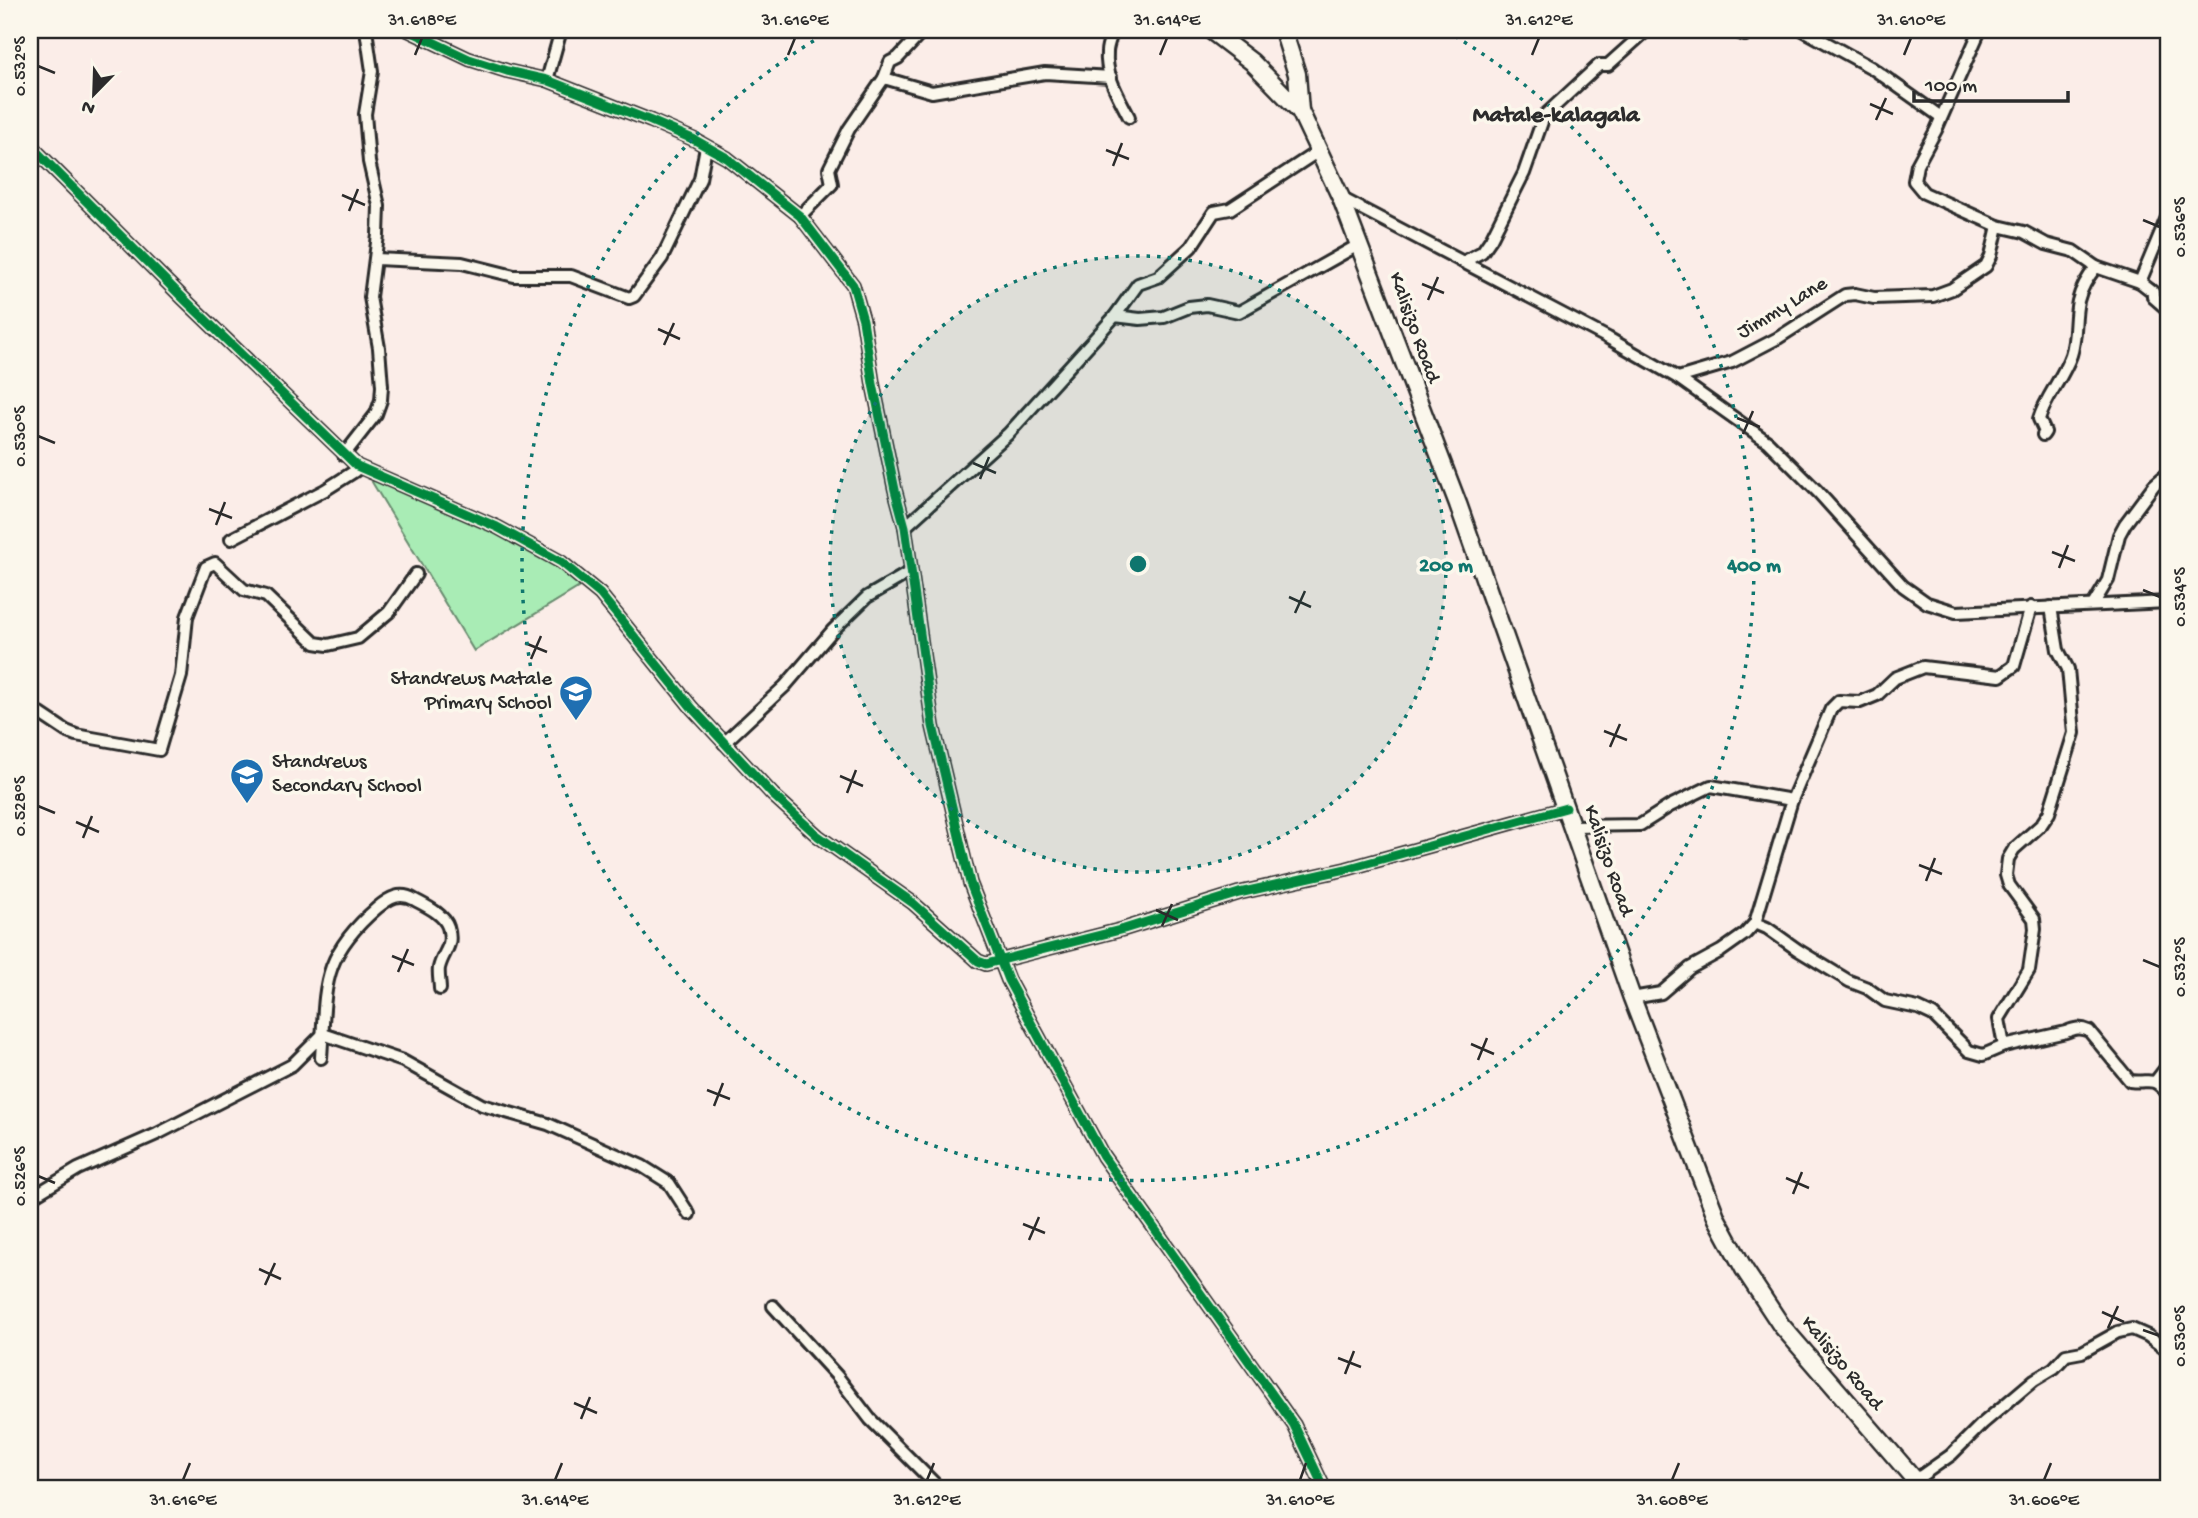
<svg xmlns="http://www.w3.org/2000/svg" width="2198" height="1518" font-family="'Gochi Hand',sans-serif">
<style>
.green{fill:#a9ecb5;stroke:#6a8c70;stroke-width:2}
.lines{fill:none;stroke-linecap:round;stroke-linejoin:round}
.street-casing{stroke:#2b2b2b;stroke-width:16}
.secondary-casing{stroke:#2b2b2b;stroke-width:21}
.street{stroke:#fbf7ec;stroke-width:10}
.secondary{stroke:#fbf7ec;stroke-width:16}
.cycleway-casing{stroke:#fbf7ec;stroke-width:13}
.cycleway{stroke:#00873e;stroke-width:9}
.ticks{fill:none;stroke:#2b2b2b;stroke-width:2.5}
.ring{fill:none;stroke:#0f766e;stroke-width:3.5;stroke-dasharray:3.5 7}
.labels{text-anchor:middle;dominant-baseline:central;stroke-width:7;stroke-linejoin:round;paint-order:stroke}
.street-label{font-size:21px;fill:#2b2b2b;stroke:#fbf7ec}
.poi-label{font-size:21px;fill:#2b2b2b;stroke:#fbf7ec;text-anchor:end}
.quarter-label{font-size:24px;font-weight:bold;fill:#2b2b2b;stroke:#fbf7ec}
.centre{fill:#0f766e;stroke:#fbf7ec;stroke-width:3.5}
.ring-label{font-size:21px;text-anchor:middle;font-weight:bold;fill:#0f766e;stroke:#fbf7ec;stroke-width:7;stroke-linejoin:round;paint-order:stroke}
.neatline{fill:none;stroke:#2b2b2b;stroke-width:2.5}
.ticks-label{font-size:18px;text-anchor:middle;fill:#2b2b2b}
</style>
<rect width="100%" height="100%" fill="#fbede8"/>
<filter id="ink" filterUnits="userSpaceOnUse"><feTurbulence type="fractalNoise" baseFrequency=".0143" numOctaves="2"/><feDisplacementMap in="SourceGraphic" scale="14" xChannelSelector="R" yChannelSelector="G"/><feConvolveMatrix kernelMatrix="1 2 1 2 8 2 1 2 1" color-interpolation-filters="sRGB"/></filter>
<g filter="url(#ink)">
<!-- green -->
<path class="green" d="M 376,479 L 529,549 L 561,567 L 581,586 L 474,651 L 372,482 Z"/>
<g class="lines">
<!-- street casing -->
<g class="street-casing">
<g id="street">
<path d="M 408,30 L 469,59 L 507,71 L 547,80 L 651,121 L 695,140 L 727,158 L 800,216 L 853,285 L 863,320 L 873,384 L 895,490 L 905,527 L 933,726 L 970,883 L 1008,980 L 1103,1156 L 1294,1425 L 1324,1488"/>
<path d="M 1113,30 C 1111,37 1107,45 1107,52 C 1105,76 1119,97 1129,117"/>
<path d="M 1733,30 L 1745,35 L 1755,30"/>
<path d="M 1803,30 L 1872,68 L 1941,117"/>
<path d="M 1980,30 L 1936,130 L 1917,165 L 1914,181 L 1924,193 L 1998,226 L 2024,232 L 2046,244 L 2073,251 L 2096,267"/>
<path d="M 884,78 L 932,92 L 1045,73 L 1111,77"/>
<path d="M 547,80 L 561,30"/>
<path d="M 30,145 L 184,299 L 357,466 L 497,527 L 561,562 L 600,594 L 692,708 L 773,795 L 818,836 L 913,903 L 978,961 L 986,964 L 1124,929 L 1239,893 L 1346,869 L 1566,808"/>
<path d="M 1341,198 L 1608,338 L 1678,378 L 1768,442 L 1818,492 L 1903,586 L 1927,603 L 1956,612 L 2168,602"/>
<path d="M 800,216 L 832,184 L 829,169 L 849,129 L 884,78 L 890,62 L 898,58 L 924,30"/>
<path d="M 376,259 L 462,263 L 514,276 L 571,276 L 629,298 L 634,296 L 662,258 L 700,179 L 706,147"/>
<path d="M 1463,262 L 1482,252 L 1491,239 L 1524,173 L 1544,116 L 1599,65 L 1608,65 L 1647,30"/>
<path d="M 2140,282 L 2153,292 L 2153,297 L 2168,310"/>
<path d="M 1115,316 L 1138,284 L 1158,277 L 1191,247 L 1214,212 L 1230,209 L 1320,150"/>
<path d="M 1678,378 L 1732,362 L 1778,338 L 1845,295 L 1855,294 L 1874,298 L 1933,296 L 1952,289 L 1986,266 L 1991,256 L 1998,226"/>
<path d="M 2043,435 L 2045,432 L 2039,419 C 2046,396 2063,378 2071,355 C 2077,337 2074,319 2078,301 C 2081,288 2088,277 2096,267 L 2140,282 L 2168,215"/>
<path d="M 344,455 L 376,414 L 381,400 L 382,386 L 379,348 L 370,297 L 378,235 L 379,206 L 369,162 L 365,114 L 372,71 L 366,30"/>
<path d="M 905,527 L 1008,434 L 1115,316 L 1140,319 L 1164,317 L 1189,307 L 1207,305 L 1239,312 L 1360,244"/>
<path d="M 231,539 L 325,490 L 355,471"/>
<path d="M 2093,605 L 2108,580 L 2119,535 L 2125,524 L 2154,485 L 2168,473"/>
<path d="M 30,707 L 66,731 L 76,735 L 159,750 L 181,676 L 187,617 L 206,567 L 215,563 L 244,590 L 266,596 L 315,643 L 328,645 L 358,638 L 389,612 L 416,574"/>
<path d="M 724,743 L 785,686 L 833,630 L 867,597 L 910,572"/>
<path d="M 1792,800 L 1831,709 L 1839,701 L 1860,702 L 1877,695 L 1895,678 L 1923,667 L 2000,676 L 2014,666 L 2031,607"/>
<path d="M 1573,826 L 1640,825 L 1670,806 L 1711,786 L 1792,800 L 1755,923"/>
<path d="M 1632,998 L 1661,993 L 1690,968 L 1721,951 L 1745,934 L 1755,923 L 1767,928 L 1798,950 L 1849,981 L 1867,988 L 1885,1001 L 1918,1008 L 1933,1015 L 1969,1051 L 1983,1055 L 2004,1046 L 2066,1032 C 2075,1028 2080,1027 2089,1031 L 2130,1081 C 2150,1084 2151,1074 2168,1094"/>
<path d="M 2004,1046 L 1999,1019 L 2029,970 L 2035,929 L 2034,919 L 2009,885 L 2006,875 L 2008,859 L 2014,849 L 2041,825 L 2049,813 L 2074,733 L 2068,669 L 2058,650 L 2051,607"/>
<path d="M 321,1058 C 326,988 319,958 377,908 C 389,898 400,891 415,900 C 426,906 444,914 448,927 C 454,947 443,951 439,968 C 438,974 440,983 440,989"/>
<path d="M 2155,1082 L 2168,1065"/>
<path d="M 30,1198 L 78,1169 L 157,1134 L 292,1065 L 323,1034 L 403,1061 L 482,1105 L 548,1124 L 642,1166 L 669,1183 L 689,1214"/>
<path d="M 773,1306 L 837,1376 L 870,1419 L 939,1488"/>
<path d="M 1914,1481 L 1951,1455 L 1982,1424 L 2034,1380 L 2054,1368 L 2066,1355 L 2082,1352 L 2118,1332 L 2132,1329 L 2148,1336 L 2168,1351"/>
</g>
</g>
<!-- secondary casing -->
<g class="secondary-casing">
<g id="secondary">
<path d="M 1210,30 L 1252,62 L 1300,111 L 1341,198 L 1458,504 L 1632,998 L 1717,1219 L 1744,1269 L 1781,1325 L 1922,1488"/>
<path d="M 1283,30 L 1297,74 L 1300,111"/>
</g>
</g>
<!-- street -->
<use href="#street" class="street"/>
<!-- secondary -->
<use href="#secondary" class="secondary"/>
<!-- cycleway casing -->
<g class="cycleway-casing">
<g id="cycleway">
<path d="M 408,30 L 469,59 L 507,71 L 547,80 L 651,121 L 695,140 L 727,158 L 800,216 L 853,285 L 863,320 L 873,384 L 895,490 L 905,527 L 933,726 L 970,883 L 1008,980 L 1103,1156 L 1294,1425 L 1324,1488"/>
<path d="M 30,145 L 184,299 L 357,466 L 497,527 L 561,562 L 600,594 L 692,708 L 773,795 L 818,836 L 913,903 L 978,961 L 986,964 L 1124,929 L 1239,893 L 1346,869 L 1566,808"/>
</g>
</g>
<!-- cycleway -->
<use href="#cycleway" class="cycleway"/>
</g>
</g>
<!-- ticks -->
<path class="ticks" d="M 415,55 L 422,38M 788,55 L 795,38M 1160,55 L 1167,38M 1532,55 L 1539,38M 1904,55 L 1911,38M 38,66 L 55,73M 1870,104 L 1893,114M 1876,120 L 1886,98M 1106,150 L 1129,159M 1113,166 L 1122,143M 342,195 L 365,205M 349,211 L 358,189M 2143,220 L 2160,227M 1422,284 L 1444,293M 1428,300 L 1438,277M 658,329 L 680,339M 664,345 L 674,323M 1737,418 L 1760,427M 1743,434 L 1753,411M 38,436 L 55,443M 973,463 L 996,473M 980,479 L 989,457M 209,509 L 232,518M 216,525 L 225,502M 2052,552 L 2075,561M 2059,568 L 2068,545M 2143,590 L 2160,597M 1289,597 L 1311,607M 1295,613 L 1305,591M 525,643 L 547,652M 531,659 L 541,636M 1604,731 L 1627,740M 1610,747 L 1620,724M 840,776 L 863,786M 847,793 L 856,770M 38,806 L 55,813M 76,822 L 99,832M 83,838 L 92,816M 1919,865 L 1942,874M 1926,881 L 1935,858M 1156,910 L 1178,920M 1162,926 L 1172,904M 392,956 L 414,965M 2143,960 L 2160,967M 398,972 L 408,949M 1471,1044 L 1494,1054M 1478,1060 L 1487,1038M 707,1090 L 730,1099M 714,1106 L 723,1083M 38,1176 L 55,1183M 1786,1178 L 1809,1188M 1793,1194 L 1802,1172M 1023,1224 L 1045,1233M 1029,1240 L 1039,1217M 259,1269 L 281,1279M 265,1285 L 275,1263M 2102,1312 L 2124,1322M 2108,1328 L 2118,1306M 2143,1330 L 2160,1336M 1338,1358 L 1361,1367M 1345,1374 L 1354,1351M 574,1403 L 597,1413M 581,1419 L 590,1397M 183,1480 L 190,1463M 555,1480 L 562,1463M 927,1480 L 934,1463M 1300,1480 L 1306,1463M 1672,1480 L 1679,1463M 2044,1480 L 2051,1463"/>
<!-- distance rings -->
<circle cx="1138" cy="564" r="308" fill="#0f766e" fill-opacity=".12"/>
<g class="ring">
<circle cx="1138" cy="564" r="308"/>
<path d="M1446 31A616 616 0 1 1 830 31"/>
</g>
<!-- icons -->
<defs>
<g id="school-pin" transform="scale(1.75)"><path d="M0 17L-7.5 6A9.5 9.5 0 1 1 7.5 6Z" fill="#1f6fb2" stroke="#fbf7ec"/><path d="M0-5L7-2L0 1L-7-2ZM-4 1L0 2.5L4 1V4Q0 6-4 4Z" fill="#fff"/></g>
</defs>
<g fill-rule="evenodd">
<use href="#school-pin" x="576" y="692"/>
<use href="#school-pin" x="247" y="775"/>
</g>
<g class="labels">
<!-- street labels -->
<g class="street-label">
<text transform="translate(1783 309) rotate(-31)">Jimmy Lane</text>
<text transform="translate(1413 328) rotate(70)">Kalisizo Road</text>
<text transform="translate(1607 861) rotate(71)">Kalisizo Road</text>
<text transform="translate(1841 1364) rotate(50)">Kalisizo Road</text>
</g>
<!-- poi labels -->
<g class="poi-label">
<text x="552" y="680">Standrews Matale<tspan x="552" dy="24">Primary School</tspan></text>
<text x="272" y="763" text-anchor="start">Standrews<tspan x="272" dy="24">Secondary School</tspan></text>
</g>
<!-- quarter labels -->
<g class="quarter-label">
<text x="1556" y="116">Matale-kalagala</text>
</g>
</g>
<circle cx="1138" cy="564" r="10" class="centre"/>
<g class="ring-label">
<text x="1446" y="571">200 m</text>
<text x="1754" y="571">400 m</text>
</g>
<!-- margin -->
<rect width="2198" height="1518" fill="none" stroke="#fbf7ec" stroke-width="77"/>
<!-- north arrow -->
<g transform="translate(94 94) rotate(203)" stroke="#fbf7ec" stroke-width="5" paint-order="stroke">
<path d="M0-5L12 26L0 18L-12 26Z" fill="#2b2b2b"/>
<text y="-10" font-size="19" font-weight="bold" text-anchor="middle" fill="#2b2b2b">N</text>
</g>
<!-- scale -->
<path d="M1914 91v10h154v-10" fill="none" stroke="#2b2b2b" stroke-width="3.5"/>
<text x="1925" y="91" font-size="21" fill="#2b2b2b" stroke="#fbf7ec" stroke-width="5" paint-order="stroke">100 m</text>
<rect x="38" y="38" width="2122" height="1442" class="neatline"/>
<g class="ticks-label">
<text x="422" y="25">31.618°E</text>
<text x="795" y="25">31.616°E</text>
<text x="1167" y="25">31.614°E</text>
<text x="1539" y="25">31.612°E</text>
<text x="1911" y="25">31.610°E</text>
<text transform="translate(19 66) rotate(-90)" y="6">0.532°S</text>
<text transform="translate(2179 227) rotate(-90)" y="6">0.536°S</text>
<text transform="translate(19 436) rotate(-90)" y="6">0.530°S</text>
<text transform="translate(2179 597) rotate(-90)" y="6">0.534°S</text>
<text transform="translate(19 806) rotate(-90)" y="6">0.528°S</text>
<text transform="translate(2179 967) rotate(-90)" y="6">0.532°S</text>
<text transform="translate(19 1176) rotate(-90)" y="6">0.526°S</text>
<text transform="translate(2179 1336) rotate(-90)" y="6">0.530°S</text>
<text x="183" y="1505">31.616°E</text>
<text x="555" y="1505">31.614°E</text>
<text x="927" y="1505">31.612°E</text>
<text x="1300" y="1505">31.610°E</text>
<text x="1672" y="1505">31.608°E</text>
<text x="2044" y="1505">31.606°E</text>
</g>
</svg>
